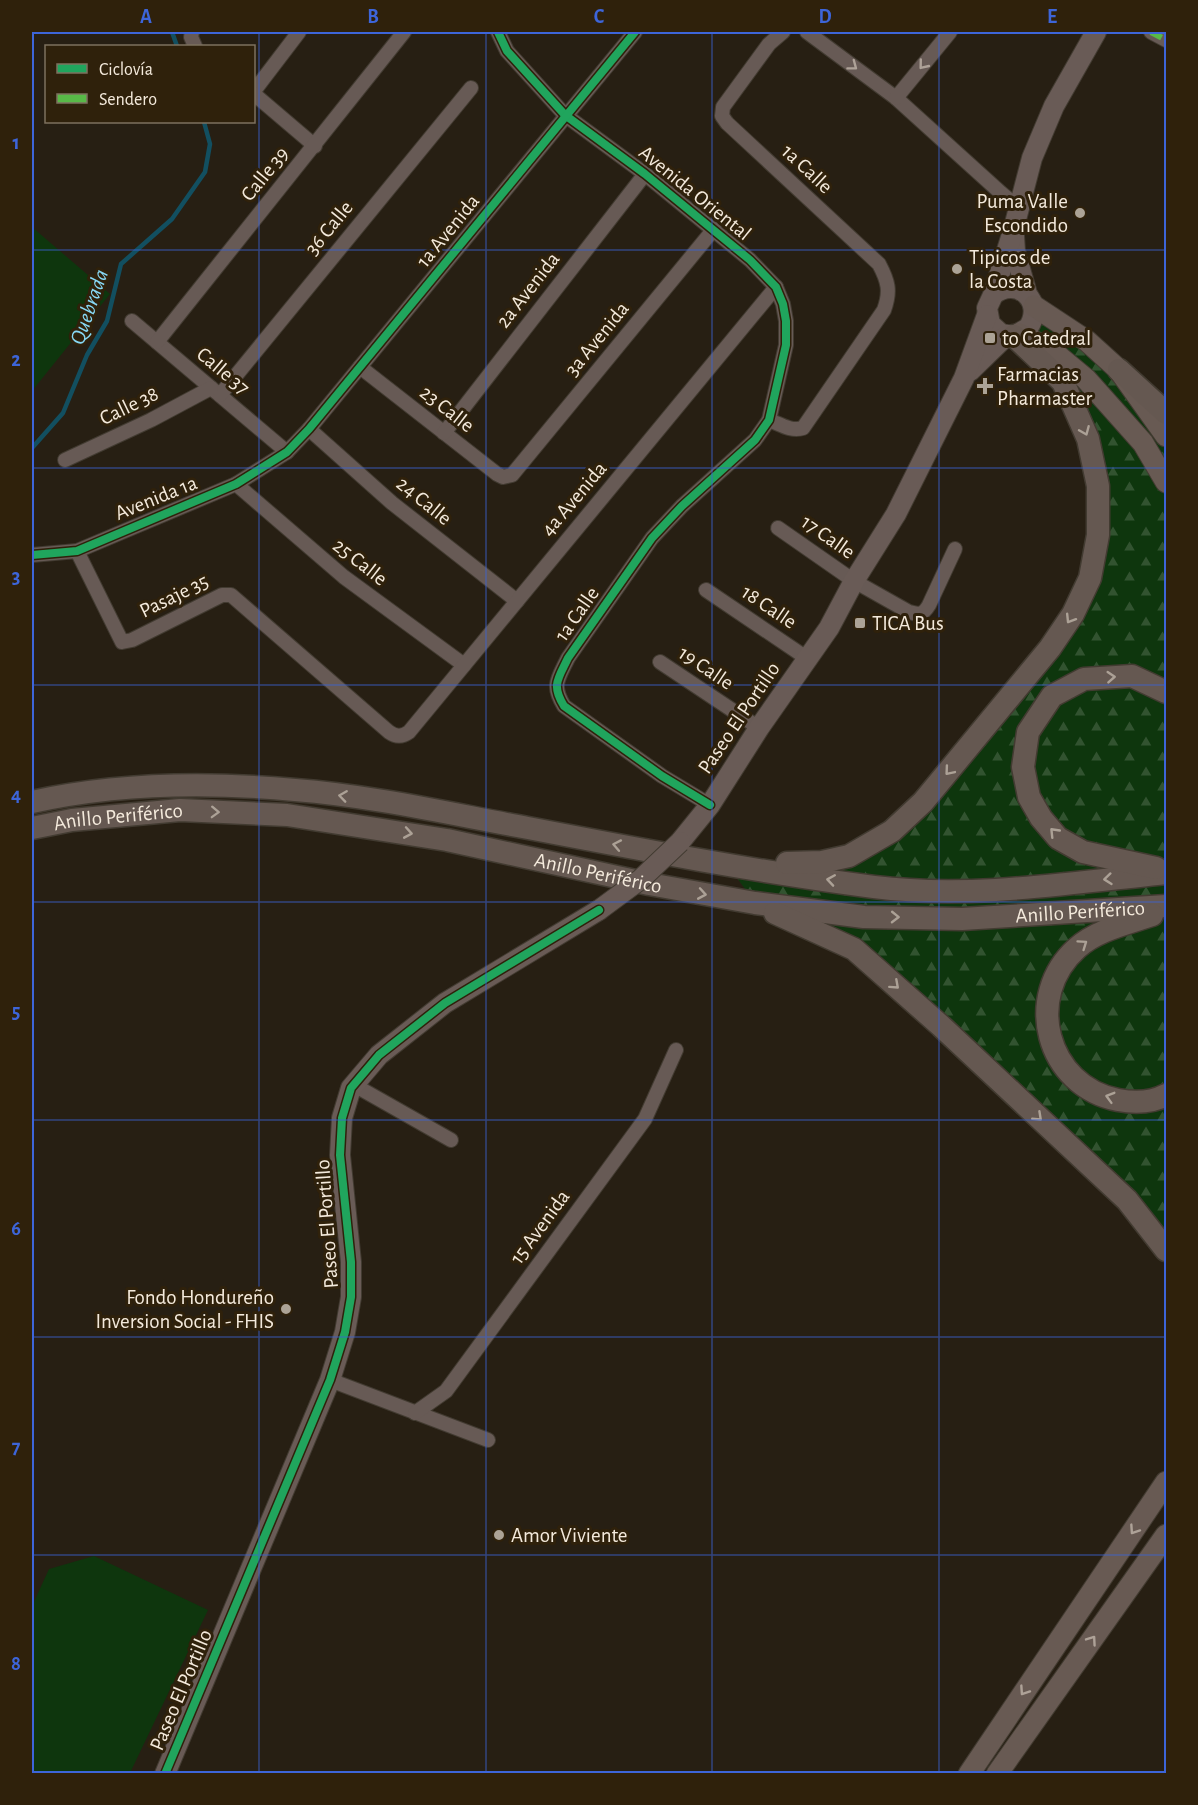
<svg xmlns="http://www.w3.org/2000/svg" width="1198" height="1805" font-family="'Alegreya Sans',sans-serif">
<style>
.forest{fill:url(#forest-firs)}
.pitch{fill:#0e360d}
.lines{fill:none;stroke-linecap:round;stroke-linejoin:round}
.stream{stroke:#124f60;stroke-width:4.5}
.minor-casing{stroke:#423b31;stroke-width:16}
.secondary-casing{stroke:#423b31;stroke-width:22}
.primary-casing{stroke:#423b31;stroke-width:23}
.trunk-casing{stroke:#423b31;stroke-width:25}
.minor{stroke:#675a55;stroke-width:14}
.secondary{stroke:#695b56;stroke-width:20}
.primary{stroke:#685a53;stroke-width:21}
.trunk{stroke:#655851;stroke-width:22}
.secondary-bridge-casing{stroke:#423b31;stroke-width:22;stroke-linecap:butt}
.secondary-bridge{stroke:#695b56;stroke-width:20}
.quiet{stroke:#58b947;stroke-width:6;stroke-dasharray:12 6;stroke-linecap:butt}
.cycleway-casing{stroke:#2f210b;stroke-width:11}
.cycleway{stroke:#20a55d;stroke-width:8}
.oneway{stroke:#aea298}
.oneway2{stroke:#aca196}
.grid{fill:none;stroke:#3d65d9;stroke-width:1.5;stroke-opacity:0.55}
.poi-dot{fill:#aca396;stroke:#2f210b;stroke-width:2}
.labels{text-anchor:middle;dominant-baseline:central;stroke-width:6;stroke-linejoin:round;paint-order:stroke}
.street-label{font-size:21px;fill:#f4eadc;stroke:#2f210b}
.poi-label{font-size:21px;fill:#f4eadc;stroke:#2f210b;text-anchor:start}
.water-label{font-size:22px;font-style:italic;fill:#87d8f5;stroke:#2f210b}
.neatline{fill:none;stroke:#3d65d9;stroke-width:2}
.grid-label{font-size:20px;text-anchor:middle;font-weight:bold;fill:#3d65d9}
</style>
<defs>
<pattern id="forest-firs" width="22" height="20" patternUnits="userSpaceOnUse" patternTransform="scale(1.5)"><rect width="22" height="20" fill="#0e360d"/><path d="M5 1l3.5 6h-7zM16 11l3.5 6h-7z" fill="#325330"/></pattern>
</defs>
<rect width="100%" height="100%" fill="#271f13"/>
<!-- forest -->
<path class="forest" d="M 1034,306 L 1166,413 L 1166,1250 L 854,949 L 755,903 L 727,864 L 822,862 L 923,802 L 1090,578 L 1088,439 L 1019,334 Z"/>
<!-- pitch -->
<g class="pitch">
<path d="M 32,227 L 110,294 L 32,391 Z"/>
<path d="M 94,1556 L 208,1610 L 130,1773 L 32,1773 L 32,1606 L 49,1569 Z"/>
</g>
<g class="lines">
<!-- stream -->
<g class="stream">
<path d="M 172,32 L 177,46"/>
<path d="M 32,448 L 63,413 L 87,355 L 107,321 L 121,264 L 172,219 L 205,172 L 210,144 L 204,122"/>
</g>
<!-- minor casing -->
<g class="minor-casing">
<g id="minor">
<path d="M 192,32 L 191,37 L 195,46"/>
<path d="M 498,32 L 507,51 L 565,115 L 645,174 L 750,260 L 776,287 L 783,304 L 786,321 L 786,345 L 769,420 L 755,440 L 682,506 L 652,538 L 568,658 C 558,679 551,685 564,706 L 662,776 L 710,805"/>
<path d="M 807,32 L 896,98 L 1001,193 L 1018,207"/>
<path d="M 1151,32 L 1166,40"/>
<path d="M 254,91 L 299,32"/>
<path d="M 254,94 L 315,146"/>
<path d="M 896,98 L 950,32"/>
<path d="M 132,321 L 287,452"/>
<path d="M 157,342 L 404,32"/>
<path d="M 360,367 L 497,474 L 503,477 L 512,475 L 714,229"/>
<path d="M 220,395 L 471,88"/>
<path d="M 769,420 C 780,424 791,432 803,428 L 884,310 C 891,291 888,281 879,264 L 727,123 L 722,116 L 723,107 L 769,44 L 783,32"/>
<path d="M 309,429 L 392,503 L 517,601"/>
<path d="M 444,433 L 645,174"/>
<path d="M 65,460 L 151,420 L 211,388"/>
<path d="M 236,484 L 344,577 L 464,665"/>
<path d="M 778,528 L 854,581 L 909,612 C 919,615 923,615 929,605 L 955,549"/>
<path d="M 77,551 L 122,642 L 132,640 L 222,595 L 231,595 L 389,732 C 396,737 402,737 409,732 L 776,287"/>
<path d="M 32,555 L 77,551 L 236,484 L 287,452 L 309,429 L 635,32"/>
<path d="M 706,590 L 808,659"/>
<path d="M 660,662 L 759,728"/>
<path d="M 354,1085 L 451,1140"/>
<path d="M 330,1380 L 488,1440"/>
<path d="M 415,1413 L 446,1391 L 645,1119 L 676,1050"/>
</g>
</g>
<!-- secondary casing -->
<g class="secondary-casing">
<g id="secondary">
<path d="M 1014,236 L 1015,251 L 1027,294"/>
<path d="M 993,295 C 1017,275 1046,302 1028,328 L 1014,336 L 1001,334 L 990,324 L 987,308 L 993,295 L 1013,231 L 1032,158 L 1054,106 L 1096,32"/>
<path d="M 970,371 L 1006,336"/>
<path d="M 680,842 L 710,805 L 759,728 L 829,628 L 854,581 L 896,514 L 964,378 L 987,315"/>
<path d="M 165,1774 L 330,1380 L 345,1332 L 351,1297 L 351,1262 L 340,1155 L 342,1118 L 351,1088 L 379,1055 L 445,1003 L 599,910"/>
</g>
</g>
<!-- primary casing -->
<g class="primary-casing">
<g id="primary">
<path d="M 1034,306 L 1087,341 L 1119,370 L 1166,436"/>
<path d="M 1019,334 L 1050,349 L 1086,379 L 1143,443 L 1166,482"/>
<path d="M 969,1774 L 1166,1482"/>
<path d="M 997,1774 L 1166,1535"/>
</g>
</g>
<!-- trunk casing -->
<g class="trunk-casing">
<g id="trunk">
<path d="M 1119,370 L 1166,413"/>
<path d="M 32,802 C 117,783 208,782 295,790 C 373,796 451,814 528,828 C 643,850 758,872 874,887 C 971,899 1070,883 1166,873"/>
<path id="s1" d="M 32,828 L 72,820 L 180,810 L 287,815 L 447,840 L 649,884 L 755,903 L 864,917 L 962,919 L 1166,906"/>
<path d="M 787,863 L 822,862 L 849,856 L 892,831 L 923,802 L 1050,648 L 1073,614 L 1090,578 L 1098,535 L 1098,486 L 1088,439 L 1063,382 L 1014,336"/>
<path d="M 1156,868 L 1083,852 L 1058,838 L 1041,818 L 1029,797 L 1023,767 L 1028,732 L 1052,696 L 1084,679 L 1132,676 L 1166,692"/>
<path d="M 775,913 L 854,949 L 941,1026 L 1127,1200 L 1166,1250"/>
<path d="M 1152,915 C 1126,924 1097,930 1077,948 C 1023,996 1046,1086 1118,1100 C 1134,1103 1151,1103 1166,1095"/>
</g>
</g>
<!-- minor -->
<use href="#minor" class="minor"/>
<!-- secondary -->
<use href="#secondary" class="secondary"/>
<!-- primary -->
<use href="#primary" class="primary"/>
<!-- trunk -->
<use href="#trunk" class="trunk"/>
<!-- secondary-bridge casing -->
<g class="secondary-bridge-casing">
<path id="secondary-bridge" d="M 599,910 L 641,879 L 680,842"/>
</g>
<!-- secondary-bridge -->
<use href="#secondary-bridge" class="secondary-bridge"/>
<!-- quiet -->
<path class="quiet" d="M 1151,32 L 1166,40"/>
<!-- cycleway casing -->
<g class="cycleway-casing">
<g id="cycleway">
<path d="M 498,32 L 507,51 L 565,115 L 645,174 L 750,260 L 776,287 L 783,304 L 786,321 L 786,345 L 769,420 L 755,440 L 682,506 L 652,538 L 568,658 C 558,679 551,685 564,706 L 662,776 L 710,805"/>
<path d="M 32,555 L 77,551 L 236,484 L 287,452 L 309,429 L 635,32"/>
<path d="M 165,1774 L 330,1380 L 345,1332 L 351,1297 L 351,1262 L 340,1155 L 342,1118 L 351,1088 L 379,1055 L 445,1003 L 599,910"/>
</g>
</g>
<!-- cycleway -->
<use href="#cycleway" class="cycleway"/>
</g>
<!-- one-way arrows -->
<defs><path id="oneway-chevron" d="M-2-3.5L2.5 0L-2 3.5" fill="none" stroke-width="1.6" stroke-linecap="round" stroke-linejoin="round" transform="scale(1.5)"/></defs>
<g class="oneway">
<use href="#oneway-chevron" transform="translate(923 65) rotate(129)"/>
<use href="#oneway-chevron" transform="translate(853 66) rotate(37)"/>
<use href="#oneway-chevron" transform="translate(1134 1530) rotate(124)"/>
<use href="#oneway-chevron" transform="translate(1092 1640) rotate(-55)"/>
<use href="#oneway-chevron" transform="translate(1024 1691) rotate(124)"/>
</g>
<g class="oneway2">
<use href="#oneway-chevron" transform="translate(1085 431) rotate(67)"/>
<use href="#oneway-chevron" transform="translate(1070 619) rotate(122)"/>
<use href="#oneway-chevron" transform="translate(1111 677) rotate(-4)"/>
<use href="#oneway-chevron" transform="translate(949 771) rotate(130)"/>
<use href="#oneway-chevron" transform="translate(343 796) rotate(-172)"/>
<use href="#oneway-chevron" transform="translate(215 812) rotate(2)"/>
<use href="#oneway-chevron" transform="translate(1054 832) rotate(-134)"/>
<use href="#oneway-chevron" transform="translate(408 833) rotate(10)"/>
<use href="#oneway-chevron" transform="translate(617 845) rotate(-169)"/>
<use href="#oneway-chevron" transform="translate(1108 879) rotate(174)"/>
<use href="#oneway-chevron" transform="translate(831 880) rotate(-171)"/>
<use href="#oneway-chevron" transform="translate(702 894) rotate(10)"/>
<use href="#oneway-chevron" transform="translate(895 917) rotate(1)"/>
<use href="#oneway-chevron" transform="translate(1083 944) rotate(-35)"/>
<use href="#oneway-chevron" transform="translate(895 985) rotate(42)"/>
<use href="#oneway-chevron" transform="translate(1110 1097) rotate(-164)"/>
<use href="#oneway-chevron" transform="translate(1038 1117) rotate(43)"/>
</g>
<!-- grid -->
<path class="grid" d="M 259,32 L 259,1774M 486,32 L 486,1774M 712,32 L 712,1774M 939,32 L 939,1774M 32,250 L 1166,250M 32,468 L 1166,468M 32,685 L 1166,685M 32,902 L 1166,902M 32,1120 L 1166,1120M 32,1337 L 1166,1337M 32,1555 L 1166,1555"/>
<!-- markers -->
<g class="poi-dot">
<circle cx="1080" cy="213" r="6"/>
<circle cx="957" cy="269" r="6"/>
<rect x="984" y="332" width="12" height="12" rx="3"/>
<path d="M982 377h6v6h6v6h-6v6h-6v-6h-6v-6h6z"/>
<rect x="854" y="617" width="12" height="12" rx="3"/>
<circle cx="286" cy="1309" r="6"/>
<circle cx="499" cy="1535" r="6"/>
</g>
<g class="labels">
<!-- street labels -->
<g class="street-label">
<text transform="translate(807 169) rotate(43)">1a Calle</text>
<text transform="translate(265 174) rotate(-51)">Calle 39</text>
<text transform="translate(695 193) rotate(39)">Avenida Oriental</text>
<text transform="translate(329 228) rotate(-51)">36 Calle</text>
<text transform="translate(448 231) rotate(-51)">1a Avenida</text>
<text transform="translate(528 290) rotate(-52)">2a Avenida</text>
<text transform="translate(597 339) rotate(-51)">3a Avenida</text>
<text transform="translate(223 371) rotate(40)">Calle 37</text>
<text transform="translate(129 406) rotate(-26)">Calle 38</text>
<text transform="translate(447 409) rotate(38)">23 Calle</text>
<text transform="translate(156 498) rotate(-22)">Avenida 1a</text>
<text transform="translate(574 499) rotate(-50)">4a Avenida</text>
<text transform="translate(424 501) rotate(39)">24 Calle</text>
<text transform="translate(828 537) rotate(35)">17 Calle</text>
<text transform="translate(360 562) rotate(38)">25 Calle</text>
<text transform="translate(174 596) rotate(-26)">Pasaje 35</text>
<text transform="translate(769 607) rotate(34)">18 Calle</text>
<text transform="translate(577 614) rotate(-55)">1a Calle</text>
<text transform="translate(706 668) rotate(34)">19 Calle</text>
<text transform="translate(739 718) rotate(-56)">Paseo El Portillo</text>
<text stroke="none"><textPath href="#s1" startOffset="87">Anillo Periférico</textPath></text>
<text stroke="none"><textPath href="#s1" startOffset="573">Anillo Periférico</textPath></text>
<text stroke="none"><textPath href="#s1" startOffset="1059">Anillo Periférico</textPath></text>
<text transform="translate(327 1224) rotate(-94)">Paseo El Portillo</text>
<text transform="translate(540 1227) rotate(-54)">15 Avenida</text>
<text transform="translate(181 1690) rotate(-67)">Paseo El Portillo</text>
</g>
<!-- poi labels -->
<g class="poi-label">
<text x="1068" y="201" text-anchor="end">Puma Valle<tspan x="1068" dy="24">Escondido</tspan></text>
<text x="969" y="257">Tipicos de<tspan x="969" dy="24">la Costa</tspan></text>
<text x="1002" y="338">to Catedral</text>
<text x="997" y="374">Farmacias<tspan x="997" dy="24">Pharmaster</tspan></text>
<text x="872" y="623">TICA Bus</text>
<text x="274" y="1297" text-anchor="end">Fondo Hondureño<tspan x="274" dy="24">Inversion Social - FHIS</tspan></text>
<text x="511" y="1535">Amor Viviente</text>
</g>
<!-- water labels -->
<g class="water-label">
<text transform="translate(89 307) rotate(-71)">Quebrada</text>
</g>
</g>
<!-- border -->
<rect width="1198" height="1805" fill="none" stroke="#2f210b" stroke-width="66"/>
<!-- legend -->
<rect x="45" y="45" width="210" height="78" fill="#2f210b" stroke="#7e715f" stroke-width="1.5"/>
<rect x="57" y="64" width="30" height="9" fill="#20a55d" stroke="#7e715f" stroke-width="1.5"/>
<text x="99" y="75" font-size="18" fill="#f4eadc">Ciclovía</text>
<rect x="57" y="94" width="30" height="9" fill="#58b947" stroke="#7e715f" stroke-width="1.5"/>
<text x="99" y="105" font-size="18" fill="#f4eadc">Sendero</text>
<rect x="33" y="33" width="1132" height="1739" class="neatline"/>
<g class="grid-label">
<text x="146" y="23">A</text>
<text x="373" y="23">B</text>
<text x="599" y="23">C</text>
<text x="825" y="23">D</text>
<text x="1052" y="23">E</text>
<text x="16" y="149">1</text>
<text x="16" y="366">2</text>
<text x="16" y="583">3</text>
<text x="16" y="801">4</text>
<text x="16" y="1018">5</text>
<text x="16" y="1235">6</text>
<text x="16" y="1453">7</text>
<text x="16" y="1670">8</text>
</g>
</svg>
